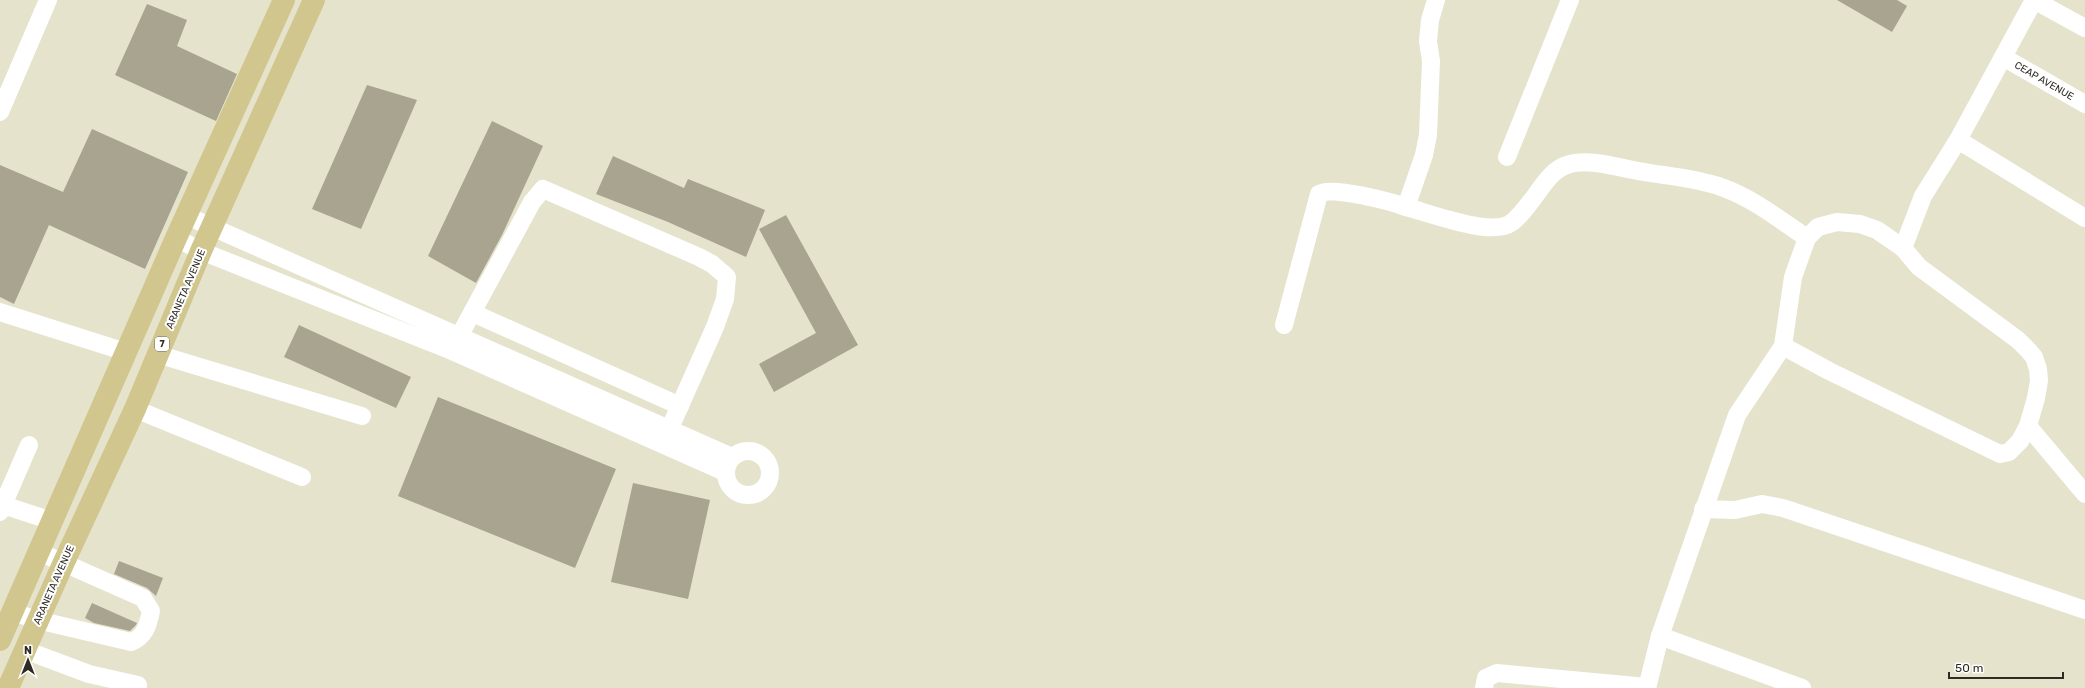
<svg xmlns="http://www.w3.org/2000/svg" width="2085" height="688" font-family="Rubik,sans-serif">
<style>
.building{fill:#a8a48f}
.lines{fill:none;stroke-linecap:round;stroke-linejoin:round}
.minor{stroke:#fff;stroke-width:18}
.major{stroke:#d1c78e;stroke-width:22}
.labels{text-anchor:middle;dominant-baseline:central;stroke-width:4;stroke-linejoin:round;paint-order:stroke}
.shield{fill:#fff;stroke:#6c6b65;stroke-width:1}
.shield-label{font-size:9px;font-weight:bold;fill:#2d2b23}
.street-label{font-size:10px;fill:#2d2b23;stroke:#fff}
</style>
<rect width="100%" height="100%" fill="#e6e3cc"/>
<!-- building -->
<g class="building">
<path d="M 1837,0 L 1897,0 L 1907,6 L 1892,32 Z"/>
<path d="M 147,4 L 187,20 L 177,46 L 237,74 L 216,121 L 115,75 Z"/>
<path d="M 367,85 L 417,100 L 361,229 L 312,209 Z"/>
<path d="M 492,121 L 543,146 L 502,235 L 476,283 L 428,256 Z"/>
<path d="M 92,129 L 188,172 L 145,269 L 49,225 L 14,304 L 0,297 L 0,165 L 63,192 Z"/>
<path d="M 613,156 L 684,188 L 688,179 L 765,210 L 746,257 L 668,222 L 596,194 Z"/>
<path d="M 786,215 L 858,345 L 774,392 L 759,364 L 816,333 L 759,229 Z"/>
<path d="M 299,325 L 411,377 L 396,408 L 284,357 Z"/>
<path d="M 438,397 L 616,469 L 575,568 L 398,496 Z"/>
<path d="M 633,483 L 710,500 L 688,599 L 611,582 Z"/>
<path d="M 119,561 L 163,578 L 156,596 L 147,588 L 114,574 Z"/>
<path d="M 92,603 L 137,623 L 136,625 L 130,631 L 94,623 L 85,618 Z"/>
</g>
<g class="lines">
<!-- minor -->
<g class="minor">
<path d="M 2034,0 L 2085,28"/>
<path d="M 2003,57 L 2085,104"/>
<path d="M 0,112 L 48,0"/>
<path d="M 1958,140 L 2085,218"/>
<path d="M 1507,157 L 1570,0"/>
<path d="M 1406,207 C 1429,213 1491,237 1511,223 C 1520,217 1528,205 1535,196 C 1543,185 1553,169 1567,165 C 1586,158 1613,166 1633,170 C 1662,176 1693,177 1721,187 C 1753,198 1780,220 1807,238"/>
<path d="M 187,216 L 732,457"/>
<path d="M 176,238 L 201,251 L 452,351 L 725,472"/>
<path d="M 1903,248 L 1923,196 L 1958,140 L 2034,0"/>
<path d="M 0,312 L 126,352"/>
<path d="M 473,313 L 680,406"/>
<path d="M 1284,325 L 1319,194 C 1329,185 1392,202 1406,207 L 1424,155 L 1428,135 L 1431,61 L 1428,41 L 1430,20 L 1436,0"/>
<path d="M 454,346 L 532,202 L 543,189 L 699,257 L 712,264 L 727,277 L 725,299 L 715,327 L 665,439"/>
<path d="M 157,354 L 362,416"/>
<path d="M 135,409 L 302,477"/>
<path d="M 2028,426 L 2085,494"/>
<circle cx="748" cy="473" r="22"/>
<path d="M 0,504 L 52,521"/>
<path d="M 1703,509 L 1735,510 L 1762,504 L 1783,508 L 2085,610"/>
<path d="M 0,512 L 29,445"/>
<path d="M 13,612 L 37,620 L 131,642 C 145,637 148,625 151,611 L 143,598 L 39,552"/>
<path d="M 1660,636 L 1802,688"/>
<path d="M 25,650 L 89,674 L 138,685"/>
<path d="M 1484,688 L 1486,678 L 1497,673 L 1647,687"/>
<path d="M 1647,688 L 1660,636 L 1737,415 L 1783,346 L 1793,277 L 1807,238 L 1818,227 L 1837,222 L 1860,224 L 1877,230 L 1903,248 L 1919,267 L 2018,340 L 2028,350 L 2034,357 L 2038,369 L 2039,381 L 2036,398 L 2028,426 L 2020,441 L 2009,452 L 2000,454 L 1829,371 L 1783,346"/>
</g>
<!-- major -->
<g class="major">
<path d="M 0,640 L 176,238 L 284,0"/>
<path d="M 8,688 L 64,562 L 135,409 L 201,251 L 314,0"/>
</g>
</g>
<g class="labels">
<!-- shield labels -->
<rect class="shield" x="155" y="337" width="14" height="14" rx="3"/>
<g class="shield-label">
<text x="162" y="344">7</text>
</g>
<!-- street labels -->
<g class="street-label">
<text transform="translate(2044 81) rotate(30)">CEAP AVENUE</text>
<text transform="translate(186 289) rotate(-67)">ARANETA AVENUE</text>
<text transform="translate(54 585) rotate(-66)">ARANETA AVENUE</text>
</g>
</g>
<!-- north arrow -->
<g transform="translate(28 660)" stroke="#ffffff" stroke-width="3" paint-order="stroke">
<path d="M0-3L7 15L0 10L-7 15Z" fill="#2d2b23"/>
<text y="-6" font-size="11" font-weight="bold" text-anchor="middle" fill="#2d2b23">N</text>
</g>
<!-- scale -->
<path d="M1949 672v6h114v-6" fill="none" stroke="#2d2b23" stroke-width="2"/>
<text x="1955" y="672" font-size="12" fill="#2d2b23" stroke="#ffffff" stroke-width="3" paint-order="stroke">50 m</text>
</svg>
